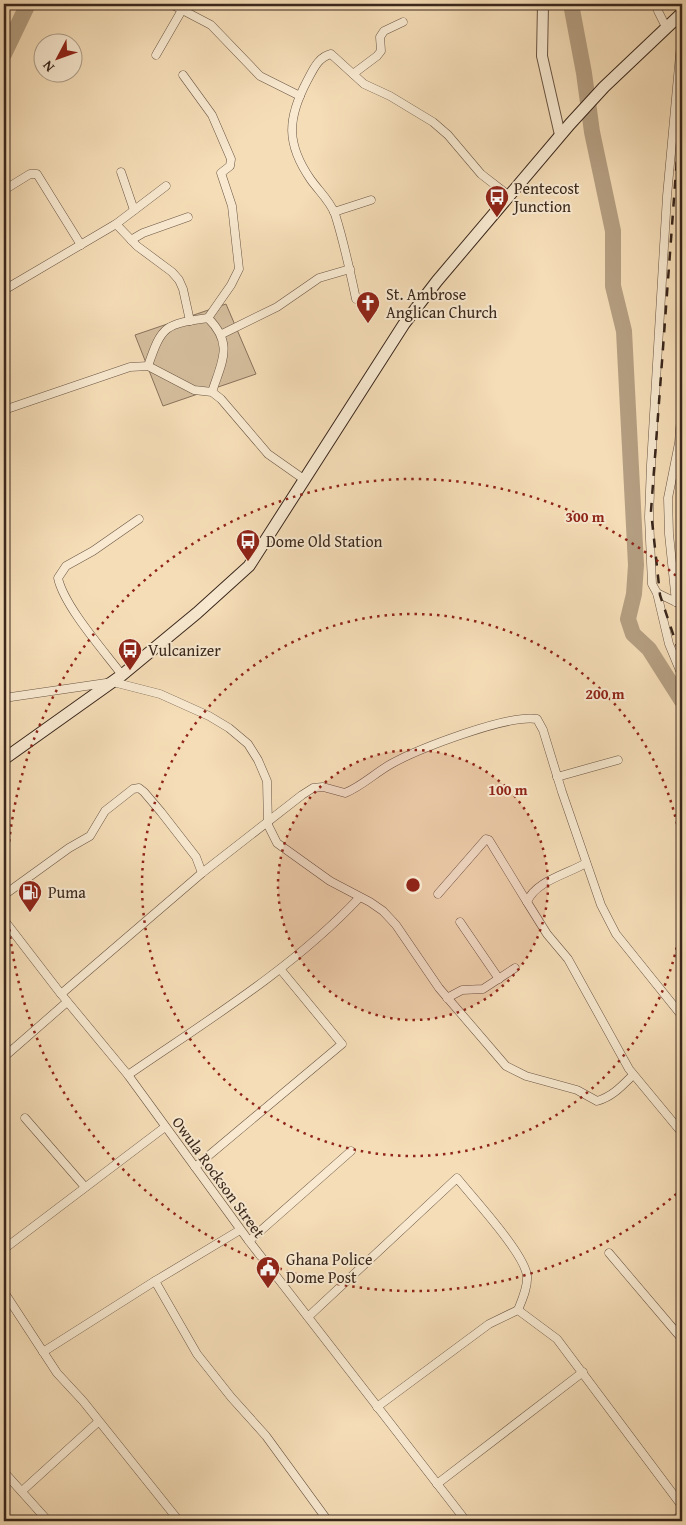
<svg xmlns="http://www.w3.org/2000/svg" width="686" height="1525" font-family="'Gentium Book Plus',serif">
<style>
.green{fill:#d5be9d;stroke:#88725c}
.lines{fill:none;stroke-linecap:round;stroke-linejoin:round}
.river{stroke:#b59f82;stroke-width:16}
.minor-casing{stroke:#695443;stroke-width:9}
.tertiary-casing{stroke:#695443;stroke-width:12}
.secondary-casing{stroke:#3a271c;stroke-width:13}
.minor{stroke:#f8e9d0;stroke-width:8}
.tertiary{stroke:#f8e9d0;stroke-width:10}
.secondary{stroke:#f8e9d0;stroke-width:11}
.rail{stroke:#3a271c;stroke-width:2.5;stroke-dasharray:9 9;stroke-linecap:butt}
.ring{fill:none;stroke:#8f2418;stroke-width:2.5;stroke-dasharray:2.5 5}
.labels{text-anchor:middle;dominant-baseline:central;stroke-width:4;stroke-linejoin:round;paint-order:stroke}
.poi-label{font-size:16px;fill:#3a271c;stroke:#f8e9d0;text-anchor:start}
.street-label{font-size:16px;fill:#3a271c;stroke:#f8e9d0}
.centre{fill:#8f2418;stroke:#f8e9d0;stroke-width:2.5}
.ring-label{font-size:15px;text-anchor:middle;font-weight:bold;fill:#8f2418;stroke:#f8e9d0;stroke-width:4;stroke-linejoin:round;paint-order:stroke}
</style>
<rect width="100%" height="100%" fill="#f5ddb7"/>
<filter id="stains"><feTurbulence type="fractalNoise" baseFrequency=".004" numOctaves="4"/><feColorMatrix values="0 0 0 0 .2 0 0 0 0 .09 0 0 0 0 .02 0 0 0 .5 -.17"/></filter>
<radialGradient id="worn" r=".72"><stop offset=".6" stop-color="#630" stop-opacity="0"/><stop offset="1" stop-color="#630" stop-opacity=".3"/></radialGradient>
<!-- green -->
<path class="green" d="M 226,304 L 256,374 L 163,406 L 135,335 Z"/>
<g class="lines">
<!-- river -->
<g class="river">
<path d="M 571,4 L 584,73 L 592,132 L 613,231 L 613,286 L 624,331 L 636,565 L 634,594 L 628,619 L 633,634 L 649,649 L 682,701"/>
<path d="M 4,54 L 28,4"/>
</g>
<!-- minor casing -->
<g class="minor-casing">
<g id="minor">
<path d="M 171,4 L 211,25 L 260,76 L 300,96"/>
<path d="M 658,4 L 658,11 L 666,27"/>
<path d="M 156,55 L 182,10"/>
<path d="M 353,74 L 377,56 L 381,51 L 380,37 L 384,31 L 403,22"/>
<path d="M 183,75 L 212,115 L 231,159 L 230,166 L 221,173 L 232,206 L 239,269 L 231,285 L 208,318"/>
<path d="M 121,172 L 134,210"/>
<path d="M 4,190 L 30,174 L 37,174 L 81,245"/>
<path d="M 334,212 L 371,200"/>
<path d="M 116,224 L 166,186"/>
<path d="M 131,240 L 143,233 L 188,217"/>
<path d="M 682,286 L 682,318"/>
<path d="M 4,290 L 116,224 L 137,246 L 172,272 L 179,280 L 183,289 L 190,321"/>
<path d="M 356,299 C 350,271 344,242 335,214 C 330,201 319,191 311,180 C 286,144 287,119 307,81 C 313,70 318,57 331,54 L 364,84 L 390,96 L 433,122 L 448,135 L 481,174 L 508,195"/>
<path d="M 222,334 L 277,307 L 319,278 L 350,269"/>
<path d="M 148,366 C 162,325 165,324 208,318 C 234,344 222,361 212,392"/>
<path d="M 4,410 L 130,367 L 148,366 L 194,390 L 212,392 L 221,399 L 268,454 L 305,480"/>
<path d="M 657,593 L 682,605"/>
<path d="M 676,602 L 669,534 L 668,498 L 679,443 L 682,404"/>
<path d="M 681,673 L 669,644 L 657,593 L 652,584 L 649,517 L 651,465 L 667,196 L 682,33"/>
<path d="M 122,675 C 104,651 64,606 58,578 L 66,566 L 93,551 L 139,519"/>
<path d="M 4,698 L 113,682 L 160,694 L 209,716 L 229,728 L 248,744 L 258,760 L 267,781 L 268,825 L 277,843 L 330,881 L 370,902 L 383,911 L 396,925 L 439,988 L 506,1066 L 526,1076 L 577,1090 L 597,1101 C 612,1097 622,1086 633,1075"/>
<path d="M 557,777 L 618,760"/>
<path d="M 586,863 C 568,874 535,881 527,902 L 547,934 L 568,959 L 629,1069 L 682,1133"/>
<path d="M 438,894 L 486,839 L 489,840 L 527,902"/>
<path d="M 4,895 L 69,848 L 90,836 L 105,811 L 133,789 L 139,788 L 144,792 L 161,812 L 196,857 L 202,873"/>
<path d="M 4,920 L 61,994 L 128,1075 L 249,1241 L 466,1521"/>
<path d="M 460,922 L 499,979"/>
<path d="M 61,994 L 202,873 L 302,795 L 313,788 L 323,787 L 345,793 C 362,786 375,773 391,764 C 418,749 508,714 537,719 L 543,730 L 562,792 L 601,905 L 616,934 L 682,1016"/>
<path d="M 447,998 L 462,990 L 483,989 L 515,968"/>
<path d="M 4,1057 L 67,1002"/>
<path d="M 128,1075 C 208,1020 292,969 359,898"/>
<path d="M 25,1118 L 85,1187"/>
<path d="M 195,1167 L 342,1044 L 281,970"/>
<path d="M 249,1241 L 351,1151"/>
<path d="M 4,1249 L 165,1127"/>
<path d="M 609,1253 L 682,1339"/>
<path d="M 155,1281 L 197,1354 L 231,1397 L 266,1436 L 328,1521"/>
<path d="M 4,1292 L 57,1373 L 83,1401 L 179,1521"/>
<path d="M 308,1317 L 457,1178 C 473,1198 525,1254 527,1276 C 528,1287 522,1300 518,1310"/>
<path d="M 43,1352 L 155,1281 L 240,1230"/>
<path d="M 377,1407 L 489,1324 L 518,1310 L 557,1339 L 682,1506"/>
<path d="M 4,1472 L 48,1521"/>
<path d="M 437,1484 L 583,1372"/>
<path d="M 22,1491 L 98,1422"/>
<path d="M 672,1521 L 682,1515"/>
</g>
</g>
<!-- tertiary casing -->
<g class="tertiary-casing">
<path id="tertiary" d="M 543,4 L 542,56 L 560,135"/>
</g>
<!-- secondary casing -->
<g class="secondary-casing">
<path id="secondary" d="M 4,759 L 122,675 L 197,613 L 249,566 L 404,324 L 437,281 L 570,124 L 604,87 L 682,13"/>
</g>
<!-- minor -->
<use href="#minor" class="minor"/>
<!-- tertiary -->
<use href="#tertiary" class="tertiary"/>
<!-- secondary -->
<use href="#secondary" class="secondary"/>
<!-- rail -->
<path class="rail" d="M 682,90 L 651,511 L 660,595 L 682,661"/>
</g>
<!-- distance rings -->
<circle cx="413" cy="885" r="135" fill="#8f2418" fill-opacity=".12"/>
<g class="ring">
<circle cx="413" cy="885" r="135"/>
<path d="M682 918A271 271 0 1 1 682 852"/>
<path d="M682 1189A406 406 0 1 1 682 581"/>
</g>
<!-- icons -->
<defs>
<g id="bus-pin" transform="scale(1.25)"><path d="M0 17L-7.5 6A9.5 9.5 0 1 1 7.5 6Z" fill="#8f2418" stroke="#f8e9d0"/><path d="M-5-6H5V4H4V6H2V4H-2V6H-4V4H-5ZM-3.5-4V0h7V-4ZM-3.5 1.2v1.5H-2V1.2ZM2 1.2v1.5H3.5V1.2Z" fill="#fff"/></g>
<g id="church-pin" transform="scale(1.25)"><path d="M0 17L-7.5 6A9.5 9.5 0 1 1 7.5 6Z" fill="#8f2418" stroke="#f8e9d0"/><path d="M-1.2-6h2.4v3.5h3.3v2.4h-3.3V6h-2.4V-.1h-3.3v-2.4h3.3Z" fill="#fff"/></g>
<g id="fuel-pin" transform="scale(1.25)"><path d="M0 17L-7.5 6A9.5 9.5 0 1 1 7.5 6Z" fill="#8f2418" stroke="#f8e9d0"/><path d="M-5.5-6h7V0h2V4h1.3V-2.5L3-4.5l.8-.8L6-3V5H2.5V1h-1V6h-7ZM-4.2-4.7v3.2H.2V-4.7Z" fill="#fff"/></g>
<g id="civic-pin" transform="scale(1.25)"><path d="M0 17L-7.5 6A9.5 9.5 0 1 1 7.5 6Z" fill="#8f2418" stroke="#f8e9d0"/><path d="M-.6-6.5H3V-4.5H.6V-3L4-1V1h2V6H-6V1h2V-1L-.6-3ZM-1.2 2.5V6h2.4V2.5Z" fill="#fff"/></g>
</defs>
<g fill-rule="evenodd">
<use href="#bus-pin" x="497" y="197"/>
<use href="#church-pin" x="368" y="303"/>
<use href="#bus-pin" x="248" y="541"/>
<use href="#bus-pin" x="130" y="650"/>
<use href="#fuel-pin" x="30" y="892"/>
<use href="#civic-pin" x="268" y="1268"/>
</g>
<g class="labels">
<!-- poi labels -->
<g class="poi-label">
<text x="514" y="188">Pentecost<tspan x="514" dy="18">Junction</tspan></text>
<text x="386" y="294">St. Ambrose<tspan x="386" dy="18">Anglican Church</tspan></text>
<text x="266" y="541">Dome Old Station</text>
<text x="148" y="650">Vulcanizer</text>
<text x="48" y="892">Puma</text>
<text x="286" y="1259">Ghana Police<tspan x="286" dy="18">Dome Post</tspan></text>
</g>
<!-- street labels -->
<g class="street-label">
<text transform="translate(219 1177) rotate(54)">Owula Rockson Street</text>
</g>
</g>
<circle cx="413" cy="885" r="8" class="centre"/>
<g class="ring-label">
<text x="585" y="522">300 m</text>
<text x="605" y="699">200 m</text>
<text x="508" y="795">100 m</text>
</g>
<!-- margin -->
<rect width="686" height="1525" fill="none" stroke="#f5ddb7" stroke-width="20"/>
<rect x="5" y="5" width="676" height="1515" fill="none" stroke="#3a271c" stroke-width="2.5"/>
<rect x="10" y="10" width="666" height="1505" fill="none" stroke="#3a271c"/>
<!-- north arrow -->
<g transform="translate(58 58) rotate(229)"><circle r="24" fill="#f8e9d0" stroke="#ac9b88"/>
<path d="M0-4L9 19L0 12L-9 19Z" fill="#8f2418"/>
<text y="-8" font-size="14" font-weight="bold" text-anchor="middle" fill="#3a271c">N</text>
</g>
<rect width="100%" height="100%" filter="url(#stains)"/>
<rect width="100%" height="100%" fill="url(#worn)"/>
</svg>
